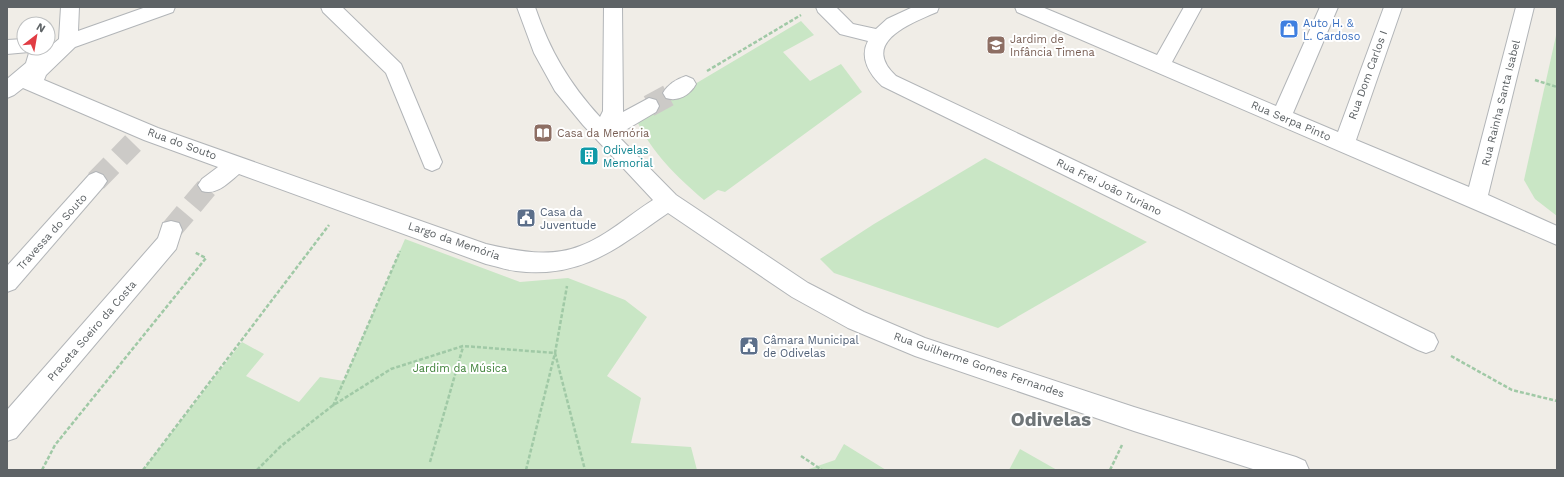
<svg xmlns="http://www.w3.org/2000/svg" width="1564" height="477" font-family="'Work Sans',sans-serif">
<style>
.green{fill:#c9e6c5}
.lines{fill:none;stroke-linecap:round;stroke-linejoin:round}
.minor-tunnel{stroke:#cccac7;stroke-width:22;stroke-dasharray:22 11;stroke-linecap:butt}
.minor-casing{stroke:#b2b5b8;stroke-width:2}
.path{stroke:#a0c9a6;stroke-width:2.5;stroke-dasharray:4 2;stroke-linecap:butt}
.minor{fill:#fff;fill-rule:evenodd}
.labels{text-anchor:middle;dominant-baseline:central;stroke-width:4;stroke-linejoin:round;paint-order:stroke}
.shop-label{font-size:11px;fill:#366cbe;stroke:#fff;text-anchor:start}
.education-label{font-size:11px;fill:#785e54;stroke:#fff;text-anchor:start}
.street-label{font-size:11px;fill:#5e6366;stroke:#fff}
.culture-label{font-size:11px;fill:#0d838f;stroke:#fff;text-anchor:start}
.service-label{font-size:11px;fill:#4e5e75;stroke:#fff;text-anchor:start}
.park-label{font-size:11px;fill:#3f8239;stroke:#fff}
.town-label{font-size:19px;font-weight:bold;fill:#6f7578;stroke:#fff}
</style>
<rect width="100%" height="100%" fill="#f0ede7"/>
<!-- green -->
<g class="green">
<path d="M 801,21 L 814,35 L 783,52 L 810,81 L 841,64 L 862,92 L 725,192 L 718,190 L 704,200 C 677,177 651,152 636,119 Z"/>
<path d="M 1557,31 L 1557,216 L 1535,199 L 1524,180 Z"/>
<path d="M 985,158 L 1147,242 L 998,328 L 834,273 L 820,259 L 874,224 Z"/>
<path d="M 405,239 L 520,282 L 568,278 L 625,300 L 647,317 L 607,376 L 641,398 L 631,443 L 691,447 L 697,470 L 143,470 L 242,342 L 264,354 L 246,376 L 299,402 L 320,377 L 344,381 Z"/>
<path d="M 844,444 L 886,470 L 806,470 L 835,460 Z"/>
<path d="M 1020,449 L 1057,470 L 1009,470 Z"/>
</g>
<g class="lines">
<!-- minor-tunnel -->
<g class="minor-tunnel">
<path d="M 649,106 L 673,93"/>
<path d="M 96,181 L 133,143"/>
<path d="M 171,230 L 209,185"/>
</g>
<!-- minor casing -->
<g class="minor-casing">
<g id="minor">
<path d="M 61,7 L 79,7 L 78,31 L 146,7 L 175,7 L 173,12 L 75,47 L 46,75 L 44,80 L 158,128 L 486,244 C 517,251 550,258 580,246 C 607,236 629,215 653,200 L 583,125 L 555,91 L 534,53 L 517,7 L 535,7 C 550,51 569,83 600,117 L 603,111 L 604,7 L 622,7 L 623,112 L 649,98 L 656,100 L 659,106 L 656,112 L 617,135 L 676,195 L 808,283 L 864,312 L 925,338 L 1134,407 L 1296,457 L 1305,461 L 1309,470 L 1256,470 L 1134,431 L 915,356 L 848,328 L 792,297 L 668,213 C 617,248 582,279 516,271 C 506,270 496,266 486,264 L 239,174 C 228,183 216,196 202,191 L 198,185 L 202,179 L 218,167 L 144,140 L 23,88 L 14,95 L 7,98 L 7,79 L 26,63 L 29,53 L 29,52 L 7,54 L 7,40 L 24,39 L 24,48 L 46,48 L 47,49 L 59,39 Z"/>
<path d="M 321,7 L 342,7 L 401,64 L 442,162 L 439,168 L 432,171 L 425,168 L 386,73 L 323,12 Z"/>
<path d="M 816,7 L 836,7 L 853,24 L 876,29 L 887,19 L 913,7 L 939,7 L 937,12 C 912,23 859,42 896,76 L 1182,211 L 1434,334 L 1438,342 L 1434,350 L 1426,353 L 1418,350 L 1166,225 L 882,86 C 870,75 859,58 868,41 L 840,34 L 818,12 Z"/>
<path d="M 1015,7 L 1042,7 L 1157,55 L 1184,7 L 1202,7 L 1172,62 L 1276,106 L 1320,7 L 1338,7 L 1293,113 L 1338,132 L 1384,7 L 1402,7 L 1356,140 L 1469,187 L 1516,7 L 1534,7 L 1488,195 L 1557,226 L 1557,245 L 1017,12 Z"/>
<path d="M 686,76 L 693,79 L 696,84 C 690,95 678,102 666,98 L 663,93 C 668,84 677,79 686,76 Z"/>
<path d="M 96,172 L 103,175 L 107,181 L 103,187 L 15,289 L 7,292 L 7,266 L 89,175 Z"/>
<path d="M 171,221 L 179,223 L 182,230 L 176,249 L 16,438 L 7,441 L 7,410 L 158,238 L 163,223 Z"/>
</g>
</g>
<!-- path -->
<g class="path">
<path d="M 707,71 L 801,15"/>
<path d="M 1535,80 L 1557,87"/>
<path d="M 1451,356 L 1512,390 L 1557,401"/>
<path d="M 333,406 L 400,251"/>
<path d="M 801,456 L 822,470"/>
<path d="M 430,462 L 463,347"/>
<path d="M 42,470 L 55,445 L 206,258 L 194,252"/>
<path d="M 143,470 L 329,225"/>
<path d="M 257,470 L 281,446 L 332,406 L 391,369 L 463,346 L 555,353 L 585,470"/>
<path d="M 526,470 L 555,353 L 567,286"/>
<path d="M 1110,470 L 1122,445"/>
</g>
<!-- minor -->
<use href="#minor" class="minor"/>
</g>
<!-- icons -->
<defs>
<g id="shop-square" transform="scale(1)"><rect x="-9" y="-9" width="18" height="18" rx="4" fill="#3f7fe0" stroke="#fff"/><path d="M-5-2.5h2.3a2.7 3.5 0 0 1 5.4 0H5L5.5 6h-11ZM-1.5-2.5h3a1.5 2.3 0 0 0-3 0Z" fill="#fff"/></g>
<g id="school-square" transform="scale(1)"><rect x="-9" y="-9" width="18" height="18" rx="4" fill="#8d6e63" stroke="#fff"/><path d="M0-5L7-2L0 1L-7-2ZM-4 1L0 2.5L4 1V4Q0 6-4 4Z" fill="#fff"/></g>
<g id="library-square" transform="scale(1)"><rect x="-9" y="-9" width="18" height="18" rx="4" fill="#8d6e63" stroke="#fff"/><path d="M-6-4Q-3-5.5-.7-3.5V5Q-3 3-6 4ZM6-4Q3-5.5 .7-3.5V5Q3 3 6 4Z" fill="#fff"/></g>
<g id="building-square" transform="scale(1)"><rect x="-9" y="-9" width="18" height="18" rx="4" fill="#0f9aa8" stroke="#fff"/><path d="M-4-6H4V6H1V3H-1V6H-4ZM-2.5-4.3h1.7v1.8h-1.7ZM.8-4.3h1.7v1.8H.8ZM-2.5-1h1.7V.8h-1.7ZM.8-1h1.7V.8H.8Z" fill="#fff"/></g>
<g id="civic-square" transform="scale(1)"><rect x="-9" y="-9" width="18" height="18" rx="4" fill="#5c6f8a" stroke="#fff"/><path d="M-.6-6.5H3V-4.5H.6V-3L4-1V1h2V6H-6V1h2V-1L-.6-3ZM-1.2 2.5V6h2.4V2.5Z" fill="#fff"/></g>
</defs>
<g fill-rule="evenodd">
<use href="#shop-square" x="1289" y="29"/>
<use href="#school-square" x="996" y="45"/>
<use href="#library-square" x="543" y="133"/>
<use href="#building-square" x="589" y="156"/>
<use href="#civic-square" x="526" y="218"/>
<use href="#civic-square" x="749" y="346"/>
</g>
<g class="labels">
<!-- shop labels -->
<g class="shop-label">
<text x="1303" y="23">Auto H. &amp;<tspan x="1303" dy="13">L. Cardoso</tspan></text>
</g>
<!-- education labels -->
<g class="education-label">
<text x="1010" y="39">Jardim de<tspan x="1010" dy="13">Infância Timena</tspan></text>
<text x="557" y="133">Casa da Memória</text>
</g>
<!-- street labels -->
<g class="street-label">
<text transform="translate(1368 75) rotate(-70)">Rua Dom Carlos I</text>
<text transform="translate(1501 103) rotate(-76)">Rua Rainha Santa Isabel</text>
<text transform="translate(1291 121) rotate(23)">Rua Serpa Pinto</text>
<text transform="translate(182 144) rotate(20)">Rua do Souto</text>
<text transform="translate(1109 187) rotate(26)">Rua Frei João Turiano</text>
<text transform="translate(52 232) rotate(-48)">Travessa do Souto</text>
<text transform="translate(454 241) rotate(19)">Largo da Memória</text>
<text transform="translate(92 331) rotate(-49)">Praceta Soeiro da Costa</text>
<text transform="translate(979 365) rotate(19)">Rua Guilherme Gomes Fernandes</text>
</g>
<!-- culture labels -->
<g class="culture-label">
<text x="603" y="150">Odivelas<tspan x="603" dy="13">Memorial</tspan></text>
</g>
<!-- service labels -->
<g class="service-label">
<text x="540" y="212">Casa da<tspan x="540" dy="13">Juventude</tspan></text>
<text x="763" y="340">Câmara Municipal<tspan x="763" dy="13">de Odivelas</tspan></text>
</g>
<!-- park labels -->
<g class="park-label">
<text x="460" y="368">Jardim da Música</text>
</g>
<!-- town labels -->
<g class="town-label">
<text x="1051" y="419">Odivelas</text>
</g>
</g>
<!-- border -->
<rect width="1564" height="477" fill="none" stroke="#5e6366" stroke-width="16"/>
<!-- north arrow -->
<g transform="translate(36 36) rotate(31)"><circle r="19" fill="#ffffff" stroke="#bfc1c2"/>
<path d="M0-3L7 15L0 10L-7 15Z" fill="#e13c43"/>
<text y="-6" font-size="11" font-weight="bold" text-anchor="middle" fill="#5e6366">N</text>
</g>
</svg>
